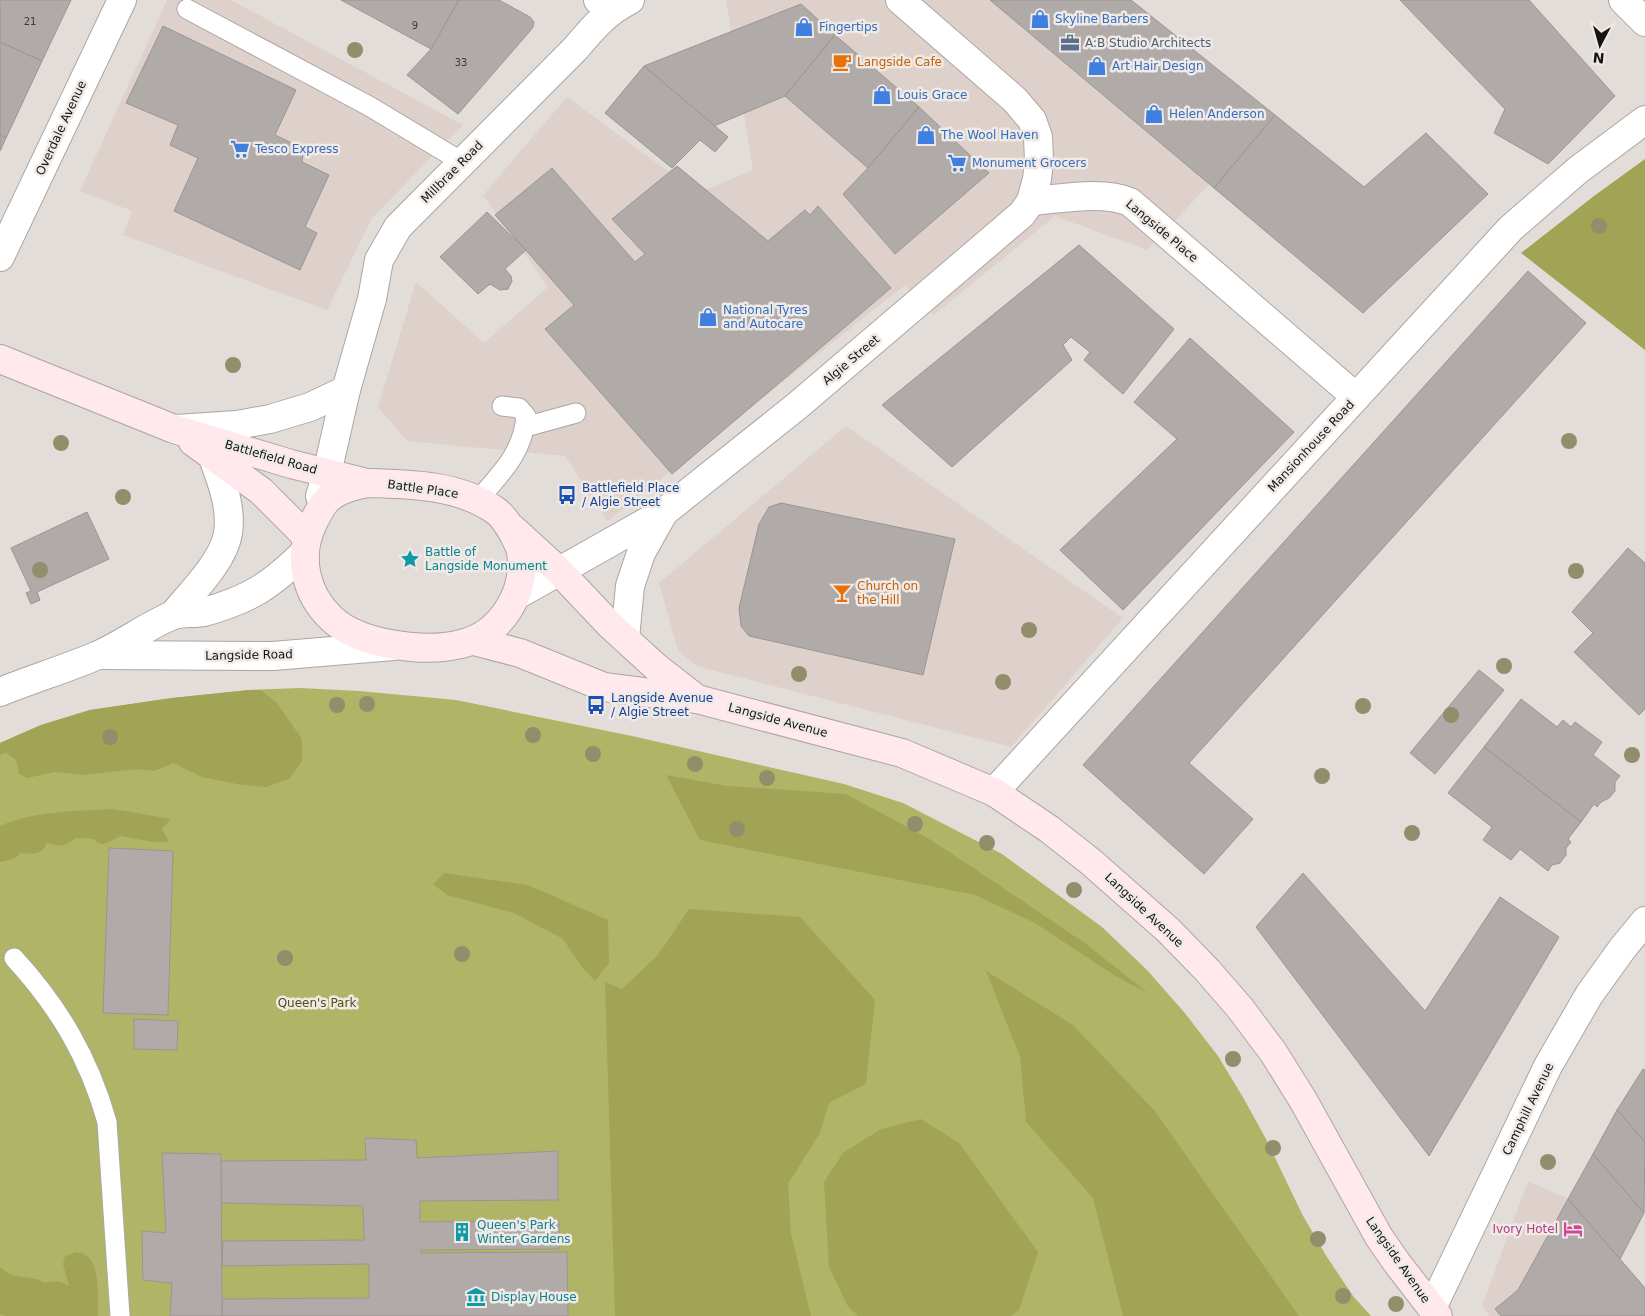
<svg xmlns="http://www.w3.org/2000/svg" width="1645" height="1316" font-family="'DejaVu Sans',sans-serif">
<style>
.built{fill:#ded0ca}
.green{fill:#b0b467}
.forest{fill:#a1a454}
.building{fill:#b0aba8;stroke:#9b9592}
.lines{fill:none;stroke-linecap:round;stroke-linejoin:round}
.service-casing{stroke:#aca6a3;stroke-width:21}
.minor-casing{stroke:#aca6a3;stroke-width:30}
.tertiary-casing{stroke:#aca6a3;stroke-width:30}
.secondary-casing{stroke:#aca6a3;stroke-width:30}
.service{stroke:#fff;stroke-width:19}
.minor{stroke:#fff;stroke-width:28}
.tertiary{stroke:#fff;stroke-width:28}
.secondary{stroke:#ffe9ed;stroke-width:28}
.tree{fill:#908e6b}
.labels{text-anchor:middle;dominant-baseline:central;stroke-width:5;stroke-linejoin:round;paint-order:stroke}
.number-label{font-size:10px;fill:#3c3a38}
.shop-label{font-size:12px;fill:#366cbe;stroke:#f0eae7;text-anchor:start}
.service-label{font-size:12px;fill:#4e5e75;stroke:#f0eae7;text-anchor:start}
.food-label{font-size:12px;fill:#c56008;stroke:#f0eae7;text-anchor:start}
.street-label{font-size:12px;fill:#161413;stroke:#f0eae7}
.transit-label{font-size:12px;fill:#164399;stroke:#f0eae7;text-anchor:start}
.culture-label{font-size:12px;fill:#0d838f;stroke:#f0eae7;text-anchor:start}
.park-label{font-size:12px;fill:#4d4e11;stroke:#f0eae7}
.hotel-label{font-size:12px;fill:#b23c85;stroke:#f0eae7;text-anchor:end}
</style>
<rect width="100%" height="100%" fill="#e3ddda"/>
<!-- built -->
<g class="built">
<path d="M 167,0 L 231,0 L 463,125 L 372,218 L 327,310 L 123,235 L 132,211 L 80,191 Z"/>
<path d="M 726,0 L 1131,0 L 1275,115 L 1147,250 L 1055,216 L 934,315 L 905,285 L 608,521 L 565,456 L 407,441 L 378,407 L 416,282 L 484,343 L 548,287 L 483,195 L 567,97 L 698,193 L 753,170 Z"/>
<path d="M 846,426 L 1123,618 L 1011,747 L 696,666 L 678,650 L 659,583 Z"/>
<path d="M 1528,1181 L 1568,1199 L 1645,1288 L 1645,1316 L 1489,1316 L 1482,1306 Z"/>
</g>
<!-- green -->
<path class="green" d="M 300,688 L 359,691 L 456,700 L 632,736 L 844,784 L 903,803 L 1002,854 L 1102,927 L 1147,970 L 1184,1012 L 1218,1056 L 1244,1099 L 1266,1139 L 1302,1214 L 1327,1257 L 1353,1296 L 1371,1316 L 0,1316 L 0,743 L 41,725 L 90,710 L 172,698 L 249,690 Z"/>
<!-- forest -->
<g class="forest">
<path d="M 1645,159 L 1645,350 L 1521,253 L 1594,196 Z"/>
<path d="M 249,690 L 261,690 L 276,702 L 302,739 L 302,761 L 289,779 L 266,787 L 237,784 L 202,777 L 173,763 L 154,771 L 137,769 L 84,775 L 56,772 L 27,778 L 19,774 L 16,760 L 6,753 L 0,755 L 0,743 L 41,725 L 90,710 L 172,698 Z"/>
<path d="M 666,775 L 727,786 L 846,794 L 931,840 L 996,883 L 1086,944 L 1148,993 L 1117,977 L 1035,923 L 975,895 L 700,840 Z"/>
<path d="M 113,809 L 171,819 L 162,829 L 169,842 L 153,842 L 121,836 L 104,844 L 98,843 L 94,839 L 76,838 L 67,844 L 61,846 L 47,843 C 41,856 33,854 20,853 C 15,860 9,860 0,862 L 0,826 C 35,811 76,811 113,809 Z"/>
<path d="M 444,873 L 528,885 L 608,920 L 609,963 L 595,981 L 581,966 L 563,939 L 514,913 L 447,895 L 433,884 Z"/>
<path d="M 689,909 L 800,917 L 875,1000 L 866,1084 L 829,1103 L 820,1133 L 788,1184 L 791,1234 L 811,1316 L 615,1316 L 605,982 L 622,989 L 658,955 Z"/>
<path d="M 986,971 L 1073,1025 L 1154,1110 L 1299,1316 L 1123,1316 L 1093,1198 L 1026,1122 L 1020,1057 Z"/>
<path d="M 921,1119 L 959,1143 L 1038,1252 L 1019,1310 L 1011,1316 L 858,1316 L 847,1305 L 829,1267 L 824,1182 L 843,1153 L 881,1129 Z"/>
<path d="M 76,1252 C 80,1253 84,1253 87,1256 C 101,1267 97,1300 98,1316 L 6,1316 L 0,1314 L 0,1267 L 11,1275 L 37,1279 L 45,1283 C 55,1280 61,1281 69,1286 L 63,1264 L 65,1256 Z"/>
</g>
<!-- building -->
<g class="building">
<path d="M 0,0 L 71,0 L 42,61 L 0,42 Z"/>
<path d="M 341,0 L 459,0 L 431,49 Z"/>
<path d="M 459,0 L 499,0 L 530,17 L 534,22 L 533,27 L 530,31 L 458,114 L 407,75 L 431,49 Z"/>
<path d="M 990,0 L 1131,0 L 1275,115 L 1214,188 Z"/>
<path d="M 1400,0 L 1529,0 L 1615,96 L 1548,164 L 1494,133 L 1505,109 Z"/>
<path d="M 801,4 L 835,35 L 785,96 L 714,126 L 644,66 Z"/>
<path d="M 163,26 L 296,90 L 275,135 L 300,147 L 303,154 L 302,162 L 329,175 L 305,227 L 317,233 L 300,270 L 174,211 L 198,158 L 170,145 L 178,125 L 126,103 Z"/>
<path d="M 835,35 L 919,107 L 868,168 L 785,96 Z"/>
<path d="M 0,42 L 42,61 L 6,138 L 0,135 Z"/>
<path d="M 644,66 L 728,137 L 715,152 L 700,140 L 672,168 L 605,113 Z"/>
<path d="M 919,107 L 989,173 L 895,254 L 843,194 L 868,168 Z"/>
<path d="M 1275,115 L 1364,187 L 1426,133 L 1488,194 L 1363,313 L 1214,188 Z"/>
<path d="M 0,135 L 6,138 L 0,151 Z"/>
<path d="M 677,166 L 768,241 L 805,210 L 810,215 L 818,206 L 891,288 L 672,474 L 545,329 L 574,305 L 495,215 L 552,168 L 635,262 L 645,254 L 612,219 Z"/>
<path d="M 487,212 L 526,250 L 505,269 L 511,276 L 512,281 L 508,289 L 500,290 L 490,284 L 478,294 L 440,257 Z"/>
<path d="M 1079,245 L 1174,329 L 1123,394 L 1084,360 L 1090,352 L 1071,337 L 1063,345 L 1072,360 L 952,467 L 882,405 Z"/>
<path d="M 1528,271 L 1586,323 L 1189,763 L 1253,819 L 1204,874 L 1083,765 Z"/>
<path d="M 1190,338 L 1294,432 L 1123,610 L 1060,550 L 1177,439 L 1134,402 Z"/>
<path d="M 781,503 L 955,539 L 923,675 L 749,636 L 741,626 L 739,608 L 759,524 L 769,507 Z"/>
<path d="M 87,512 L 109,559 L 37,592 L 40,600 L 31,604 L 26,593 L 31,591 L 11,548 Z"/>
<path d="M 1628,548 L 1645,563 L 1645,709 L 1639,715 L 1574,652 L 1593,633 L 1572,612 Z"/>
<path d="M 1479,670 L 1504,690 L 1435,774 L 1410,753 Z"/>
<path d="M 1521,699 L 1557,727 L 1563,720 L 1571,727 L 1575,722 L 1602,742 L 1593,755 L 1620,776 L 1615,782 L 1615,791 L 1609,798 L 1601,802 L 1597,807 L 1594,804 L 1581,822 L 1484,747 Z"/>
<path d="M 1484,747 L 1581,822 L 1568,839 L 1571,842 L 1566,848 L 1566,855 L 1560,863 L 1552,865 L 1548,871 L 1520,849 L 1511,860 L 1483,840 L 1492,827 L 1448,793 Z"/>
<path d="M 109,848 L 173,851 L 168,1015 L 103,1013 Z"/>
<path d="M 1303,873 L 1425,1011 L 1500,897 L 1559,937 L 1429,1156 L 1256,927 Z"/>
<path d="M 134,1019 L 178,1021 L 177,1050 L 134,1049 Z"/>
<path d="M 1643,1069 L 1645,1070 L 1645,1142 L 1617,1110 Z"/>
<path d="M 1617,1110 L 1645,1142 L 1644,1213 L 1593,1154 Z"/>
<path d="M 365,1138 L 416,1140 L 417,1158 L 558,1151 L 558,1200 L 420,1201 L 420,1222 L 559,1221 L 559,1249 L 421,1250 L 421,1253 L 567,1252 L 568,1316 L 222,1316 L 222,1299 L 369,1298 L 369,1264 L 222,1266 L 223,1241 L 364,1240 L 363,1206 L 221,1203 L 221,1161 L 366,1160 Z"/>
<path d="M 162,1153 L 221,1154 L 222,1316 L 170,1316 L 172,1283 L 143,1280 L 142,1231 L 166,1233 Z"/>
<path d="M 1593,1154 L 1644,1213 L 1620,1259 L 1568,1199 Z"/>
<path d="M 1568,1199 L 1645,1288 L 1645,1316 L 1501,1316 L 1495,1309 L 1518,1290 Z"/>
</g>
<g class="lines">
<!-- service casing -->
<g class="service-casing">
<g id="service">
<path d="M 187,9 L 369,106 L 462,162"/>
<path d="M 525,427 L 576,413"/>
<path d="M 478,500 C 501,473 523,453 526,416 L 519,408 L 502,406"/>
<path d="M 14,958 C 59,1007 89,1058 107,1122 L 120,1316"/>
</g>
</g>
<!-- minor casing -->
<g class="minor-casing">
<g id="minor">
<path d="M 598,0 L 613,9"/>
<path d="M 1623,0 L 1645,22"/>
<path d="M 1031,201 C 1061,199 1102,190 1130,202 L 1356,397"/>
<path d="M 0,257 L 122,0"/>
<path d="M 994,792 L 1511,228 L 1578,170 L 1645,120"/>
<path d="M 1432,1308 L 1548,1066 L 1589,995 L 1622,949 L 1645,921"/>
</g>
</g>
<!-- tertiary casing -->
<g class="tertiary-casing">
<g id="tertiary">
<path d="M 176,429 L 237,425 L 270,419 L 310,407 L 346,390"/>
<path d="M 320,496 L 327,473 L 346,390 L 372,299 L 379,260 L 398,227 L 575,49 C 593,28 606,12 630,0"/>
<path d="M 517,595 L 664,512 L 797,406 L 1022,214 L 1031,201 L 1037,179 L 1039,161 L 1038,137 L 1032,120 L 1015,100 L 900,0"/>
<path d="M 173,615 C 190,594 224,561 228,533 C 232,506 221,480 212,455"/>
<path d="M 625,638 L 630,586 L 641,553 L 664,512"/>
<path d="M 101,655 L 273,656 L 393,646"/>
<path d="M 0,692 C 32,679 65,669 96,656 C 122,645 145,627 171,616 C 181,612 194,614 204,612 C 251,599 271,585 305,552"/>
</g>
</g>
<!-- secondary casing -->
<g class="secondary-casing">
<g id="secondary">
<path d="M 0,359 L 174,429 L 291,464 L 367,483"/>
<path d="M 193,442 L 261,491 L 307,537"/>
<path d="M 368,483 C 411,484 460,485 496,511 C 504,517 509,526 514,535 C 516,540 520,546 521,552 C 527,592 501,635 461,644 C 425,653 360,645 332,619 C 305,594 297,556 313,523 C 317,515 321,506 327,500 C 338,489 354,486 368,483 Z"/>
<path d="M 513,529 L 558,570 L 610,625 L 656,667 L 697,699"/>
<path d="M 474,641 L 520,653 L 604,687 L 697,699 L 902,753 L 994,792 L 1049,829 L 1091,862 L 1168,930 L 1207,970 L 1240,1008 L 1273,1052 L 1303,1100 L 1379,1237 L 1397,1263 L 1438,1316"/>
</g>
</g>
<!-- service -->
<use href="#service" class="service"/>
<!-- minor -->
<use href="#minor" class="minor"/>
<!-- tertiary -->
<use href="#tertiary" class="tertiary"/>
<!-- secondary -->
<use href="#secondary" class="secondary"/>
</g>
<!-- trees -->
<g class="tree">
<circle cx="355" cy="50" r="8"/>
<circle cx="1599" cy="226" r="8"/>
<circle cx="233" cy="365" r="8"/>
<circle cx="1569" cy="441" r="8"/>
<circle cx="61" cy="443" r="8"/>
<circle cx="123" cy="497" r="8"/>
<circle cx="40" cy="570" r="8"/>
<circle cx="1576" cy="571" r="8"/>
<circle cx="1029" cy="630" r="8"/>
<circle cx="1504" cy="666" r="8"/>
<circle cx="799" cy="674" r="8"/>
<circle cx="1003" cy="682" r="8"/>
<circle cx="367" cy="704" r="8"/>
<circle cx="337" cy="705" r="8"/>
<circle cx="1363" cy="706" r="8"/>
<circle cx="1451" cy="715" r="8"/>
<circle cx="533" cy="735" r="8"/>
<circle cx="110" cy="737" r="8"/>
<circle cx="593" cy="754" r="8"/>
<circle cx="1632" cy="755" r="8"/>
<circle cx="695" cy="764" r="8"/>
<circle cx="1322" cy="776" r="8"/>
<circle cx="767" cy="778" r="8"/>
<circle cx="915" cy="824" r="8"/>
<circle cx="737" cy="829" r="8"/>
<circle cx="1412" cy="833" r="8"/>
<circle cx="987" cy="843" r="8"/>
<circle cx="1074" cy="890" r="8"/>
<circle cx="462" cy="954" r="8"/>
<circle cx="285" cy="958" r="8"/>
<circle cx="1233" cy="1059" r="8"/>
<circle cx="1273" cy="1148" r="8"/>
<circle cx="1548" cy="1162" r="8"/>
<circle cx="1318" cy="1239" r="8"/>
<circle cx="1343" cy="1296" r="8"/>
<circle cx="1396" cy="1304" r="8"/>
</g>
<!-- icons -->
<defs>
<g id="shop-bare" transform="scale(1.5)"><path d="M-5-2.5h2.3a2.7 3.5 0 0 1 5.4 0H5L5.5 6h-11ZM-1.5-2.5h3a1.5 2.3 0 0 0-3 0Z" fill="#3f7fe0" stroke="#f0eae7" stroke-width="2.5" paint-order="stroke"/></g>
<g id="office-bare" transform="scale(1.5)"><path d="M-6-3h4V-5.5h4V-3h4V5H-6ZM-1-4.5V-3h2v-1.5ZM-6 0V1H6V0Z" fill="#5c6f8a" stroke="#f0eae7" stroke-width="2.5" paint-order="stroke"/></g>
<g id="cafe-bare" transform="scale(1.5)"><path d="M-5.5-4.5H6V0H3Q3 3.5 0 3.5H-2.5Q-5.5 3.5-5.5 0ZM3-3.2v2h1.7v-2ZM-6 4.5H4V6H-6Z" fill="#e8710a" stroke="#f0eae7" stroke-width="2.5" paint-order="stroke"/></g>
<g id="supermarket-bare" transform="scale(1.5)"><path d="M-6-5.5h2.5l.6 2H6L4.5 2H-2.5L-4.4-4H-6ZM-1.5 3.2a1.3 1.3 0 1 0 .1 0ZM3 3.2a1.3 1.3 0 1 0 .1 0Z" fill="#3f7fe0" stroke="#f0eae7" stroke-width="2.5" paint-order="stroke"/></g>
<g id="bus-bare" transform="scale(1.5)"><path d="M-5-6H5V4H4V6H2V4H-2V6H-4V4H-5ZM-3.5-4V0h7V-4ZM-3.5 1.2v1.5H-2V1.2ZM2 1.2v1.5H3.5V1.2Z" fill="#1a4fb4" stroke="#f0eae7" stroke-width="2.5" paint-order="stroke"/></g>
<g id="sight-bare" transform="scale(1.5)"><path d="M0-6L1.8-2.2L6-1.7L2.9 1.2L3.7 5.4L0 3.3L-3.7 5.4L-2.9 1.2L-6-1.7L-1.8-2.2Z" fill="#0f9aa8" stroke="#f0eae7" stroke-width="2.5" paint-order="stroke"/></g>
<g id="bar-bare" transform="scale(1.5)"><path d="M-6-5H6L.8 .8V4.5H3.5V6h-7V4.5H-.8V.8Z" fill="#e8710a" stroke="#f0eae7" stroke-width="2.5" paint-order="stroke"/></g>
<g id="hotel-bare" transform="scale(1.5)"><path d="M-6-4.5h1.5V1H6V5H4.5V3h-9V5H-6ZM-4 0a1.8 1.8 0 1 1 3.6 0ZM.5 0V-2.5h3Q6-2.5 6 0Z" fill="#d1479c" stroke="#f0eae7" stroke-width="2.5" paint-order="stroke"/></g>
<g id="building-bare" transform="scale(1.5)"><path d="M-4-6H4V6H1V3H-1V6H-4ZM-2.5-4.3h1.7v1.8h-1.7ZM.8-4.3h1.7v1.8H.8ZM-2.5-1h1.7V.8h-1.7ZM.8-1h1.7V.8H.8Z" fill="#0f9aa8" stroke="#f0eae7" stroke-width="2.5" paint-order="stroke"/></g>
<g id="museum-bare" transform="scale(1.5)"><path d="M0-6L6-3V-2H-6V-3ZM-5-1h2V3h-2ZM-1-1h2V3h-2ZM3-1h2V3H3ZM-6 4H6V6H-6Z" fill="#0f9aa8" stroke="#f0eae7" stroke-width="2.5" paint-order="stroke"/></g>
</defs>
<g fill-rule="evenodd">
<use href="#shop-bare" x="1040" y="19"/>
<use href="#shop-bare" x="804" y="27"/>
<use href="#office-bare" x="1070" y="43"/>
<use href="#cafe-bare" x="842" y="62"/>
<use href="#shop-bare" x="1097" y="66"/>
<use href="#shop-bare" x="882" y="95"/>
<use href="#shop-bare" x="1154" y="114"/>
<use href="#shop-bare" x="926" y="135"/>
<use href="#supermarket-bare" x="240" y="149"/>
<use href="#supermarket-bare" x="957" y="163"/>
<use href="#shop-bare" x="708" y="317"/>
<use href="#bus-bare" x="567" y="495"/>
<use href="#sight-bare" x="410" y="559"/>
<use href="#bar-bare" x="842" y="593"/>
<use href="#bus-bare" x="596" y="705"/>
<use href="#hotel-bare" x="1573" y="1229"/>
<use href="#building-bare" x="462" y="1232"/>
<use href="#museum-bare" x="476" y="1297"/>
</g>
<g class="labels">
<!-- number labels -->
<g class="number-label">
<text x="30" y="21">21</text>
<text x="415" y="25">9</text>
<text x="461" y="62">33</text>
</g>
<!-- shop labels -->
<g class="shop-label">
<text x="1055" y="19">Skyline Barbers</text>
<text x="819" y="27">Fingertips</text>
<text x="1112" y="66">Art Hair Design</text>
<text x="897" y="95">Louis Grace</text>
<text x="1169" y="114">Helen Anderson</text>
<text x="941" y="135">The Wool Haven</text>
<text x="255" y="149">Tesco Express</text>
<text x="972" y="163">Monument Grocers</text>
<text x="723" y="310">National Tyres<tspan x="723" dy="14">and Autocare</tspan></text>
</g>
<!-- service labels -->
<g class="service-label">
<text x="1085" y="43">A:B Studio Architects</text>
</g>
<!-- food labels -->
<g class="food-label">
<text x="857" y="62">Langside Cafe</text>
<text x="857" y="586">Church on<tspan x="857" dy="14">the Hill</tspan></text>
</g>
<!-- street labels -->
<g class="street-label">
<text transform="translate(61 128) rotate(-65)">Overdale Avenue</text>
<text transform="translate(452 172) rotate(-45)">Millbrae Road</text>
<text transform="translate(1162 231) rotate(40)">Langside Place</text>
<text transform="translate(851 360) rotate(-40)">Algie Street</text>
<text transform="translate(1311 446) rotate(-47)">Mansionhouse Road</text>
<text transform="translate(271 457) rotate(16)">Battlefield Road</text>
<text transform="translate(423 489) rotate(8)">Battle Place</text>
<text transform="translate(249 655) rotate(-1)">Langside Road</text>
<text transform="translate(778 720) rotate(15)">Langside Avenue</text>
<text transform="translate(1144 910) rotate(43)">Langside Avenue</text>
<text transform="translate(1528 1109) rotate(-64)">Camphill Avenue</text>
<text transform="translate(1398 1260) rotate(55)">Langside Avenue</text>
</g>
<!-- transit labels -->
<g class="transit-label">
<text x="582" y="488">Battlefield Place<tspan x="582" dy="14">/ Algie Street</tspan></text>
<text x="611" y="698">Langside Avenue<tspan x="611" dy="14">/ Algie Street</tspan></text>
</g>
<!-- culture labels -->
<g class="culture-label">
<text x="425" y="552">Battle of<tspan x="425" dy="14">Langside Monument</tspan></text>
<text x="477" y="1225">Queen's Park<tspan x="477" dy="14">Winter Gardens</tspan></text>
<text x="491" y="1297">Display House</text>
</g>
<!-- park labels -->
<g class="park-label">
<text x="317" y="1003">Queen's Park</text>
</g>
<!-- hotel labels -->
<g class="hotel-label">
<text x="1558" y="1229">Ivory Hotel</text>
</g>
</g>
<!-- north arrow -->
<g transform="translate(1600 45) rotate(186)" stroke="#f0eae7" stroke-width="4" paint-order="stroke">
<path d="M0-4L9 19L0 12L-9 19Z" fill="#161413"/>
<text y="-8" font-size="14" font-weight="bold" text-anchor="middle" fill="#161413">N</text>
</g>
</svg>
